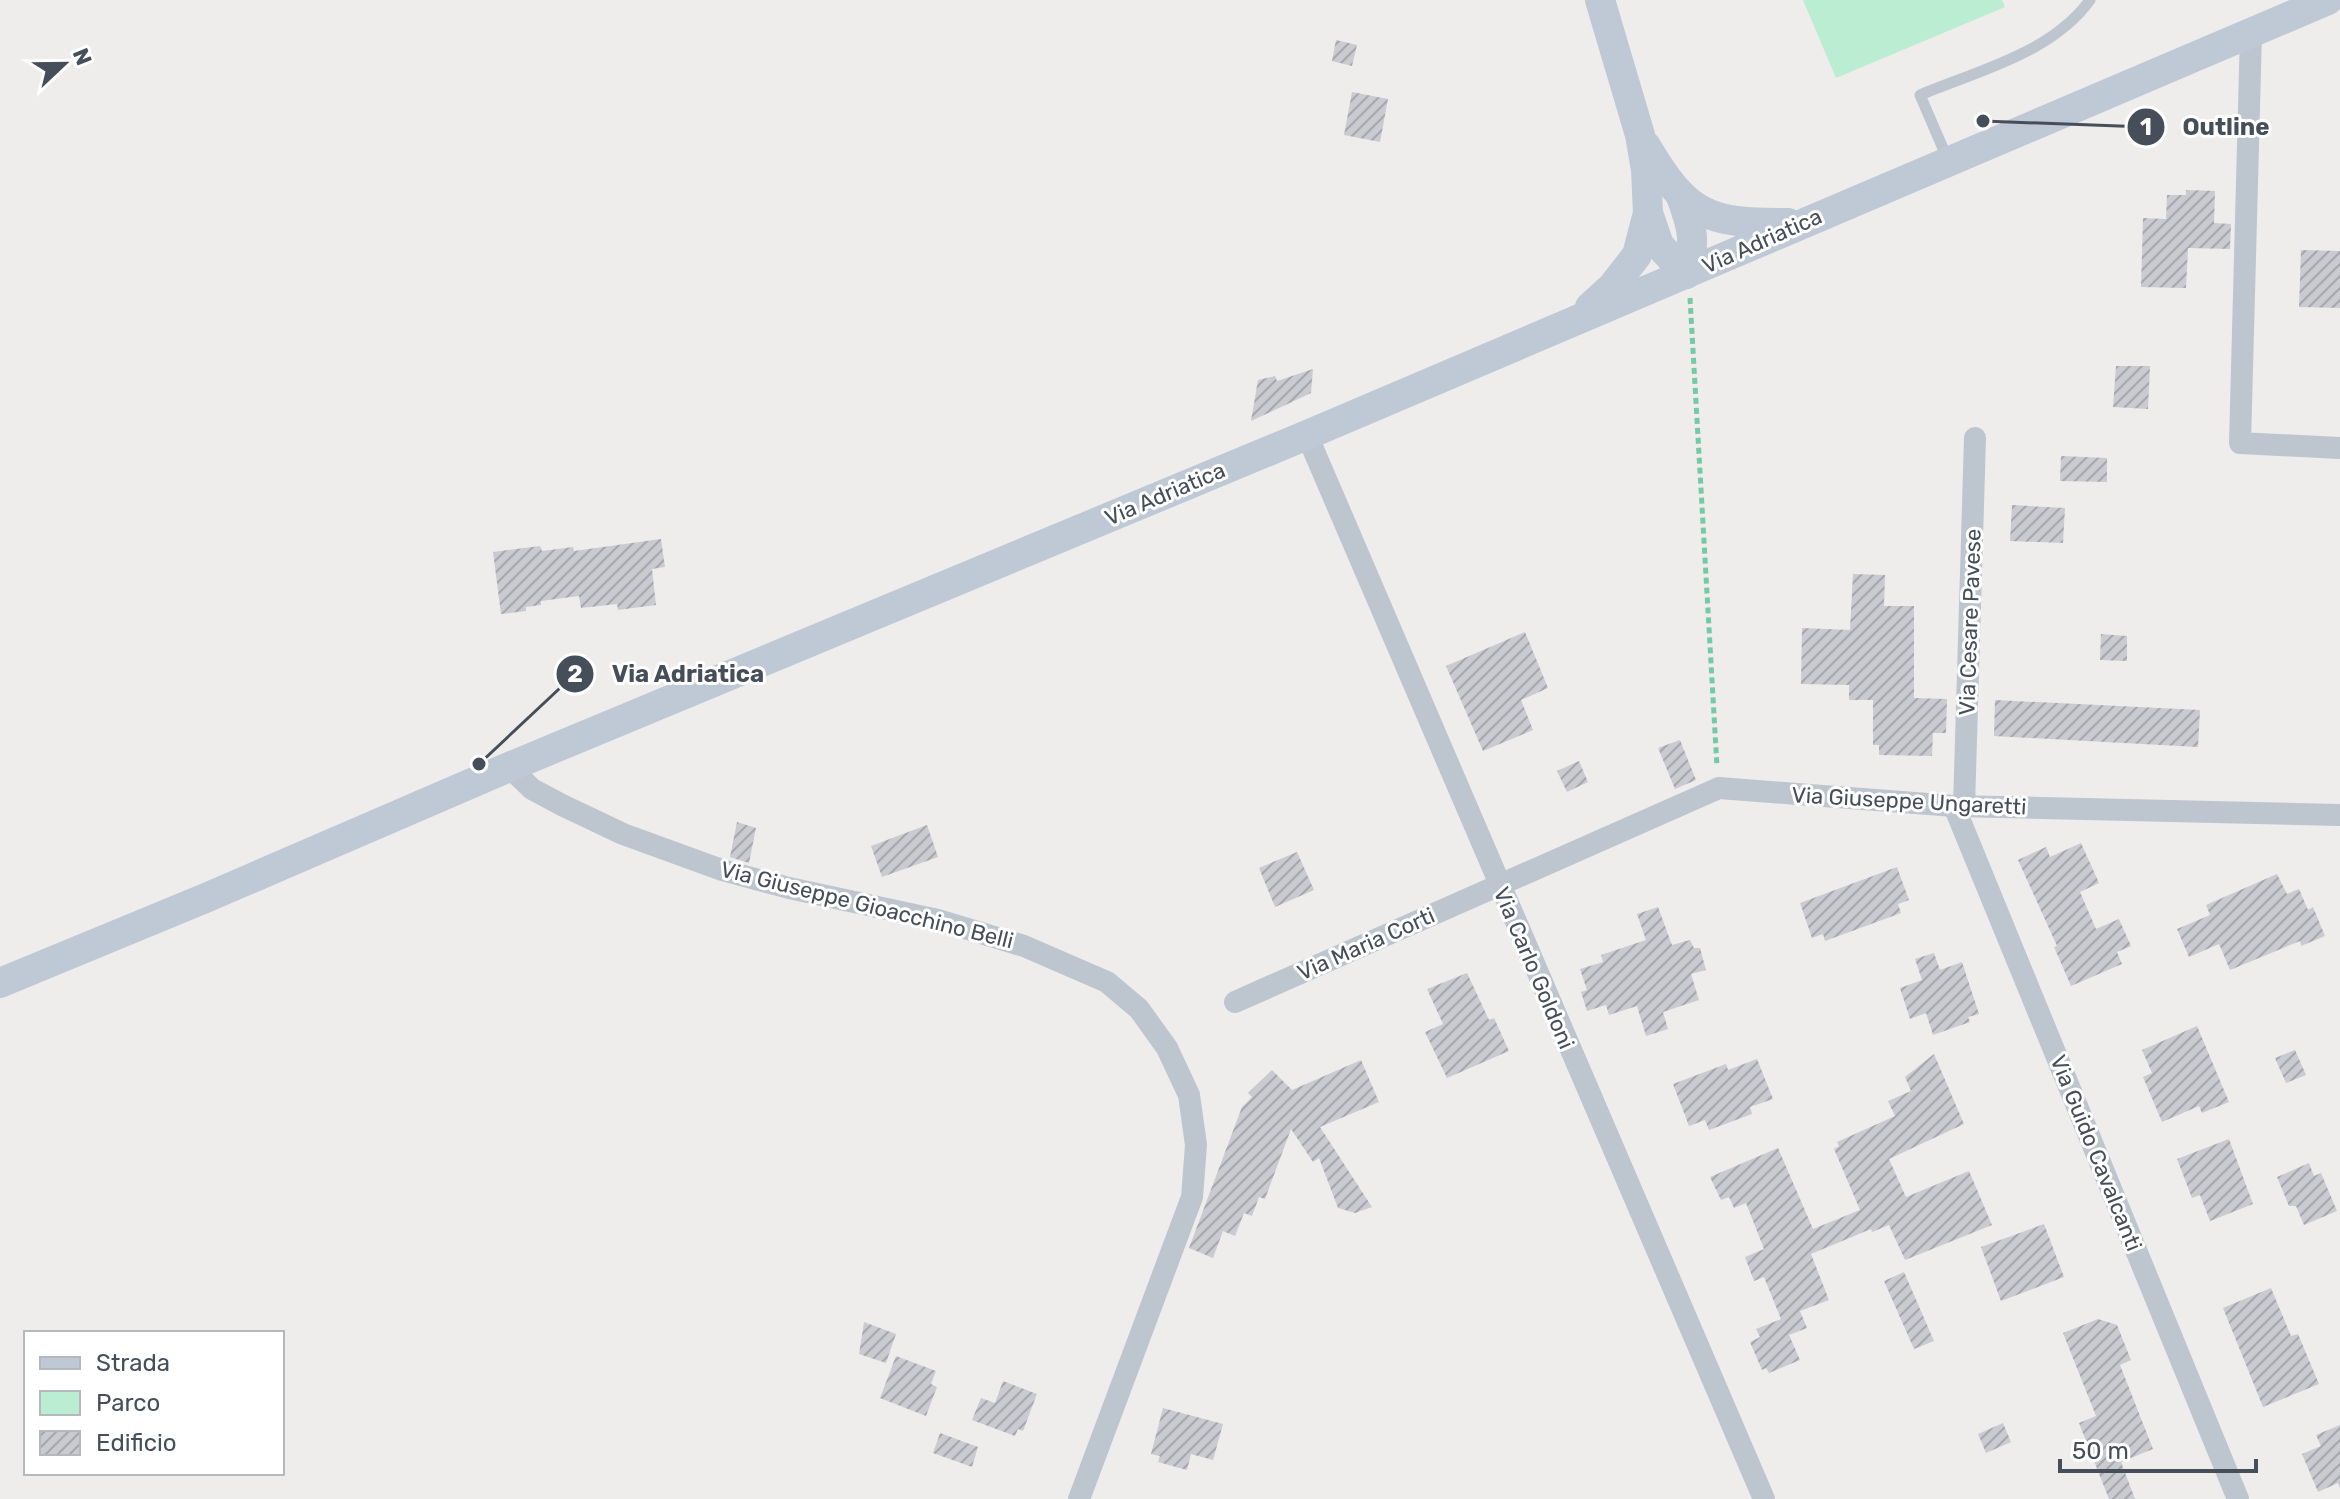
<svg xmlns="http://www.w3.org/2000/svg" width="2340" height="1499" font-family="Rubik,sans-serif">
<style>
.green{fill:#baedd2}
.building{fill:url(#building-hatch)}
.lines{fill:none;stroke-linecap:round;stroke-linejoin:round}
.path{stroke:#73caa6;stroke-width:5;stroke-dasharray:6 4;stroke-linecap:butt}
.lane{stroke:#bdc5ce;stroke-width:11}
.street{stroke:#bdc5ce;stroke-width:22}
.secondary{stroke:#bfc8d5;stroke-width:30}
.labels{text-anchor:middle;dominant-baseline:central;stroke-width:6;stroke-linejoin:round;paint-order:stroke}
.street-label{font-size:22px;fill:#454e59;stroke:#fff}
.leader{fill:none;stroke:#454e59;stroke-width:3}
.callout-dot{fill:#454e59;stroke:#fff;stroke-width:3}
.mark-label{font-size:24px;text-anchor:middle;font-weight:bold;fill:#fff}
.callout-label{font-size:24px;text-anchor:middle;font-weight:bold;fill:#454e59;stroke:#fff;stroke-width:6;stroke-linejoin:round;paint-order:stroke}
</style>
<defs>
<pattern id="building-hatch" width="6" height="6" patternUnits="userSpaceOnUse" patternTransform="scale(2)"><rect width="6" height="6" fill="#c9cbd1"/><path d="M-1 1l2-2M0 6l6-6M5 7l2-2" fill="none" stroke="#a5a7ad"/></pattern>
</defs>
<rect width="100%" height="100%" fill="#efecec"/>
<!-- green -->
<path class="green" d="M 1803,0 L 2002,0 L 2005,7 L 1836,78 Z"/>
<!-- building -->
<g class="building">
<path d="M 1336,40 L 1357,45 L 1352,66 L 1332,61 Z"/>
<path d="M 1352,92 L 1388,99 L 1380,142 L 1344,135 Z"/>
<path d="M 2186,190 L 2215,191 L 2214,223 L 2231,224 L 2230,249 L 2188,248 L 2186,288 L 2141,287 L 2143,218 L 2166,219 L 2167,195 L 2186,195 Z"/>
<path d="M 2301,250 L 2340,251 L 2340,308 L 2299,307 Z"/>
<path d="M 2116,366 L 2150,366 L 2148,409 L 2113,407 Z"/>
<path d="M 1313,369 L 1311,393 L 1251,421 L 1258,380 L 1275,376 L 1277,381 Z"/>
<path d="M 2061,456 L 2107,458 L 2107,482 L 2060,481 Z"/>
<path d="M 2012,505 L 2065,508 L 2063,543 L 2010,541 Z"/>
<path d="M 661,539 L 665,567 L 652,569 L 656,605 L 618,610 L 617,604 L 581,608 L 579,596 L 541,601 L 541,605 L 526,607 L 526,611 L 501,614 L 493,552 L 540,546 L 542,551 L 573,547 L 574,551 Z"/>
<path d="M 1853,574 L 1885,575 L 1884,606 L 1914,606 L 1914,698 L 1947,699 L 1946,733 L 1933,733 L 1932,756 L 1879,755 L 1879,745 L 1873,745 L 1873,700 L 1849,700 L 1849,685 L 1801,684 L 1802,628 L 1850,630 Z"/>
<path d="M 1525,632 L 1548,688 L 1521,700 L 1533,730 L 1483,751 L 1446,666 Z"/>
<path d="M 2101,634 L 2127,636 L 2127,661 L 2100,660 Z"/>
<path d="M 1995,700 L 2200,710 L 2198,747 L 1994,736 Z"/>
<path d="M 1680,740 L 1696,780 L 1675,789 L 1658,748 Z"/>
<path d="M 1579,761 L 1588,782 L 1567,792 L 1557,771 Z"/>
<path d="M 737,822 L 756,828 L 749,863 L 730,857 Z"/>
<path d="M 927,825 L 938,857 L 882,877 L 871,846 Z"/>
<path d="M 2081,843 L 2099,883 L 2080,892 L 2096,929 L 2119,919 L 2131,946 L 2117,952 L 2122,964 L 2071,986 L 2054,947 L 2057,946 L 2018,860 L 2046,847 L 2050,857 Z"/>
<path d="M 1297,852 L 1314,890 L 1275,907 L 1259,868 Z"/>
<path d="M 1897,867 L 1909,900 L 1898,904 L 1901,913 L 1825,941 L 1823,934 L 1812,938 L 1800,903 Z"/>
<path d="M 2277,874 L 2287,894 L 2299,889 L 2308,910 L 2313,907 L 2325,936 L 2301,946 L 2300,941 L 2230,970 L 2219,944 L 2189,957 L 2177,929 L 2210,915 L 2206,905 Z"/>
<path d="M 1658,907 L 1672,945 L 1690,940 L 1694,948 L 1700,948 L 1706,970 L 1691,974 L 1699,1000 L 1663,1012 L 1668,1029 L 1646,1036 L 1637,1006 L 1609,1015 L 1606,1005 L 1587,1011 L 1581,992 L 1587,990 L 1580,969 L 1603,962 L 1601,955 L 1646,940 L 1637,914 Z"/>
<path d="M 1934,953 L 1940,970 L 1962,962 L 1979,1014 L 1968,1017 L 1970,1022 L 1933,1035 L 1926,1013 L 1910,1019 L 1900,988 L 1922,980 L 1915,959 Z"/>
<path d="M 1467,973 L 1489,1020 L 1494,1018 L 1509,1051 L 1447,1078 L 1425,1032 L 1443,1024 L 1427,989 Z"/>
<path d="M 2197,1026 L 2229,1102 L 2202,1113 L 2199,1106 L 2162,1122 L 2143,1077 L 2152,1073 L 2142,1050 Z"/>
<path d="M 2295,1050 L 2306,1075 L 2286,1083 L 2275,1058 Z"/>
<path d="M 1934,1054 L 1964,1124 L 1889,1159 L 1906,1197 L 1969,1171 L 1992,1225 L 1905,1260 L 1889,1225 L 1872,1232 L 1871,1229 L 1811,1254 L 1829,1300 L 1800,1311 L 1807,1328 L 1789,1335 L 1800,1360 L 1769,1373 L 1766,1368 L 1762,1370 L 1750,1342 L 1760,1337 L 1756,1329 L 1781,1319 L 1764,1277 L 1754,1281 L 1745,1257 L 1764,1249 L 1746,1203 L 1734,1208 L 1729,1197 L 1721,1200 L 1710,1177 L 1778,1148 L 1813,1229 L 1860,1210 L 1834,1149 L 1839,1146 L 1837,1142 L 1895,1116 L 1888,1101 L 1911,1091 L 1905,1077 Z"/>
<path d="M 1757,1059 L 1773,1099 L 1750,1107 L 1752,1114 L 1709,1130 L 1705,1120 L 1689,1126 L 1673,1084 L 1726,1064 L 1728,1070 Z"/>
<path d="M 1361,1060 L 1379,1102 L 1320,1127 L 1372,1207 L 1355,1213 L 1338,1208 L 1319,1158 L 1313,1162 L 1291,1129 L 1265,1199 L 1259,1197 L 1252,1216 L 1244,1213 L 1235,1236 L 1223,1231 L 1213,1258 L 1189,1248 L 1242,1107 L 1252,1097 L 1248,1093 L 1272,1070 L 1292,1090 Z"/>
<path d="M 2229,1139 L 2253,1204 L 2210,1221 L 2200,1195 L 2192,1198 L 2177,1159 Z"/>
<path d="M 2309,1163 L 2314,1176 L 2321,1173 L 2337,1211 L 2304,1225 L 2296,1206 L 2289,1206 L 2277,1177 Z"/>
<path d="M 2044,1224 L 2064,1277 L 2001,1301 L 1981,1247 Z"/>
<path d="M 1904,1272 L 1934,1341 L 1914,1349 L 1884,1281 Z"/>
<path d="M 2271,1288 L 2291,1336 L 2298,1334 L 2319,1384 L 2263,1407 L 2223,1308 Z"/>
<path d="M 2098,1319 L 2117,1325 L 2131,1360 L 2120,1365 L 2153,1449 L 2121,1462 L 2135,1499 L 2109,1499 L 2079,1423 L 2096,1416 L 2063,1333 Z"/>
<path d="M 864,1322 L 896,1334 L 886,1363 L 859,1354 Z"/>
<path d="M 896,1356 L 936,1371 L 931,1384 L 937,1387 L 926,1416 L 880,1398 Z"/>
<path d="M 1003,1381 L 1037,1394 L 1023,1431 L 1018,1429 L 1015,1436 L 972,1420 L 981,1398 L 995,1403 Z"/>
<path d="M 1163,1408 L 1223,1424 L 1213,1460 L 1191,1454 L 1187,1470 L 1158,1462 L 1160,1456 L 1151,1454 Z"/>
<path d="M 2003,1423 L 2011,1442 L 1986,1453 L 1978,1434 Z"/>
<path d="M 2340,1425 L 2340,1488 L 2338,1483 L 2318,1492 L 2302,1454 L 2321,1446 L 2316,1435 Z"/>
<path d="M 940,1433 L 978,1447 L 972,1467 L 933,1453 Z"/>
</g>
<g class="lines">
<!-- path -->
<path class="path" d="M 1690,298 L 1717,767"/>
<!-- lane -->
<path class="lane" d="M 1948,160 L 1920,95 C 1977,71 2052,53 2090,0"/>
<!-- street -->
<g class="street">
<path d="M 2251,33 L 2240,443 L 2340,448"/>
<path d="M 1307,435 L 1764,1499"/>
<path d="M 509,767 L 532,789 L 562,805 L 623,834 L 722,870 L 789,888 L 938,920 L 1024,946 L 1107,982 L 1139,1009 L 1167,1048 L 1189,1095 L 1196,1145 L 1192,1197 L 1079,1499"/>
<path d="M 1954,806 L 2238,1499"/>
<path d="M 1964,807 L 1975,438"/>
<path d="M 1235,1002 L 1719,788 L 1954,806 L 2340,815"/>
</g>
<!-- secondary -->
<g class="secondary">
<path d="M 1600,0 L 1640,135 L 1646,170 L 1648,213 L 1659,245 L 1686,274"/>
<path d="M 1646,146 C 1687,216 1709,224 1788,223"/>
<path d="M 1680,194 C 1692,225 1697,242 1686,274"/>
<path d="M 1590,307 L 1613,286 L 1637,255 L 1648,213"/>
<path d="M 0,983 L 208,897 L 509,767 L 1307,435 L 2328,0"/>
</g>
</g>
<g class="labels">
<!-- street labels -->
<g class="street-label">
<text transform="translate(1762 241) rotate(-24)">Via Adriatica</text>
<text transform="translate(1165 494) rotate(-23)">Via Adriatica</text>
<text transform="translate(1970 622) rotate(-88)">Via Cesare Pavese</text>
<text transform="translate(1909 801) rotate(3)">Via Giuseppe Ungaretti</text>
<text transform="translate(867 905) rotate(14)">Via Giuseppe Gioacchino Belli</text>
<text transform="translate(1366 944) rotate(-24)">Via Maria Corti</text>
<text transform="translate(1534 968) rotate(67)">Via Carlo Goldoni</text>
<text transform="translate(2096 1153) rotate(68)">Via Guido Cavalcanti</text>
</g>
</g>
<!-- callouts -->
<path class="leader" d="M1983 121L2146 127M479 764L575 674"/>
<g class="callout-dot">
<circle cx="1983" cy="121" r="8"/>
<circle cx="479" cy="764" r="8"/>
<circle cx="2146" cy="127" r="20"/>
<circle cx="575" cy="674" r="20"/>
</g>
<g class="mark-label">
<text x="2146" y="135">1</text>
<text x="575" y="682">2</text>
</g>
<g class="callout-label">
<text x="2226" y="135">Outline</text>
<text x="688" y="682">Via Adriatica</text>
</g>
<!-- legend -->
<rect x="24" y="1331" width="260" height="144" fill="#ffffff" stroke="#b5b8bd" stroke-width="2"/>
<rect x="40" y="1357" width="40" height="12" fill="#bfc8d5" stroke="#b5b8bd" stroke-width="2"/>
<text x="96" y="1371" font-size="24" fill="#454e59">Strada</text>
<rect x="40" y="1391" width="40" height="24" fill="#baedd2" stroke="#b5b8bd" stroke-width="2"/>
<text x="96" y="1411" font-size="24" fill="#454e59">Parco</text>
<rect x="40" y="1431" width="40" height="24" fill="url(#building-hatch)" stroke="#b5b8bd" stroke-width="2"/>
<text x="96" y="1451" font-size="24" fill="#454e59">Edificio</text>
<!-- north arrow -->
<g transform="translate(64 64) rotate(68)" stroke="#ffffff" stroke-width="6" paint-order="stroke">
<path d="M0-6L14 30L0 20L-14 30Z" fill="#454e59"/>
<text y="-12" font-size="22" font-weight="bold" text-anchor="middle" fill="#454e59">N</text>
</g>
<!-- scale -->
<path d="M2060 1459v12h196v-12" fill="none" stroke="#454e59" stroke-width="4"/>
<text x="2072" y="1459" font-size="24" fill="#454e59" stroke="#ffffff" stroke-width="6" paint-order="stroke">50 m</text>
</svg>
